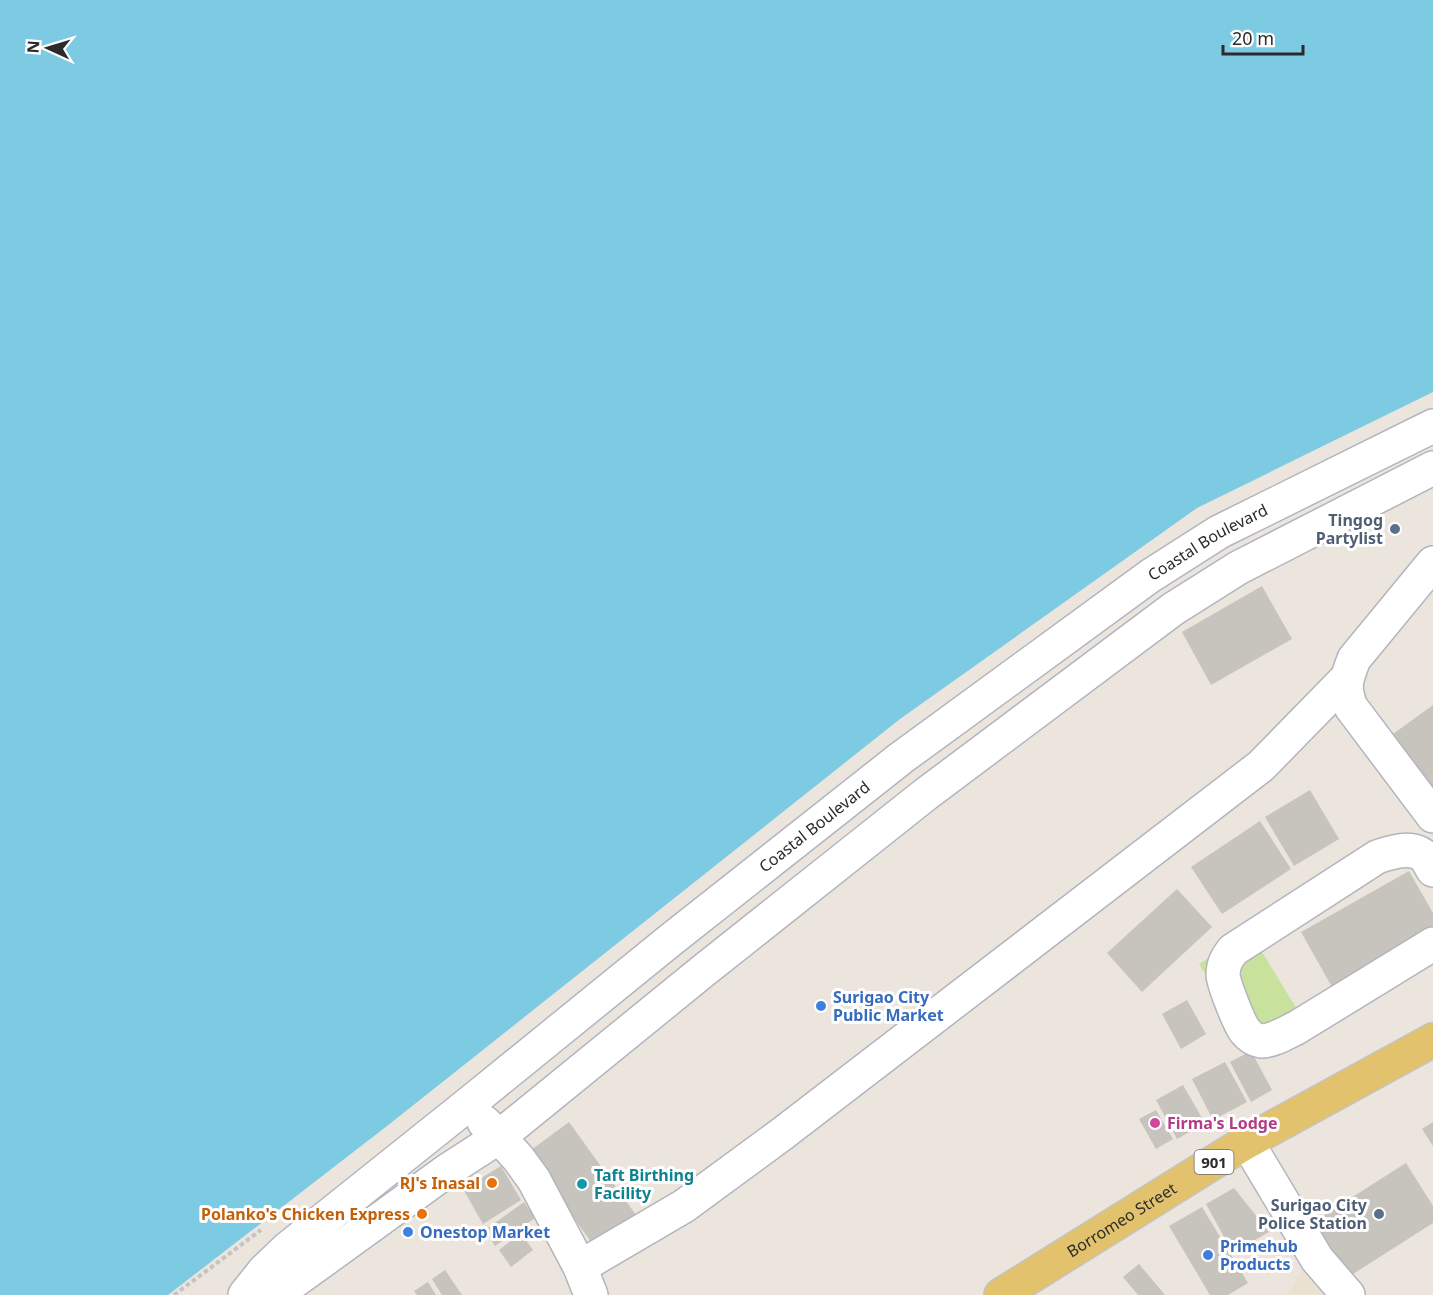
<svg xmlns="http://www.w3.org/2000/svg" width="1433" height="1295" font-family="'Noto Sans',sans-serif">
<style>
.education{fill:#ebe1d0}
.pitch{fill:#c8e29e}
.water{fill:#7ccbe2}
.building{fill:#c7c3bd}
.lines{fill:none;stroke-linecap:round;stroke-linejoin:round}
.minor-casing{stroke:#b2b5bd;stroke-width:36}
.major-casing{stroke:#c4c4c4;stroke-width:36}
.path{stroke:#c4c4c4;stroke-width:4;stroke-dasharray:4.5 3;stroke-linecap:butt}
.minor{stroke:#fff;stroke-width:33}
.major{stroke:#e2c26c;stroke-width:33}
.service-dot{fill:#5c6f8a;stroke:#fff;stroke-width:2}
.shop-dot{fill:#3f7fe0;stroke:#fff;stroke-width:2}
.hotel-dot{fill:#d1479c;stroke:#fff;stroke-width:2}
.food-dot{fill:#e8710a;stroke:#fff;stroke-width:2}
.culture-dot{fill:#0f9aa8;stroke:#fff;stroke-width:2}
.labels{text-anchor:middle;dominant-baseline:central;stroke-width:6;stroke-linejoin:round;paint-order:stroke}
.shield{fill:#fff;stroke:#6b6b6b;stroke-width:1.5}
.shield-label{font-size:15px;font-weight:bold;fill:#2b2b2b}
.service-label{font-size:16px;font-weight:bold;fill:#4e5e75;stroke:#fff;text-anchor:end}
.street-label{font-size:16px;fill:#2b2b2b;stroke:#fff}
.shop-label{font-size:16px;font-weight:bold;fill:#366cbe;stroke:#fff;text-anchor:start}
.hotel-label{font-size:16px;font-weight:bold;fill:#b23c85;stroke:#fff;text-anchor:start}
.culture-label{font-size:16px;font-weight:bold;fill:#0d838f;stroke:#fff;text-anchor:start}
.food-label{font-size:16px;font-weight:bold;fill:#c56008;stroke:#fff;text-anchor:end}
</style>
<rect width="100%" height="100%" fill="#ebe5de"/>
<!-- education -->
<path class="education" d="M 1303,1269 L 1326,1295 L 1287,1295 Z"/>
<!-- pitch -->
<path class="pitch" d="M 1250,932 L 1298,1011 L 1247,1042 L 1199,964 Z"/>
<!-- water -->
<path class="water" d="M 0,0 L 1433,0 L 1433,392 L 1197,508 L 900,719 L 387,1126 L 168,1295 L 0,1295 Z"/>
<!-- building -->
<g class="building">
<path d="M 1262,586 L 1292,639 L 1211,685 L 1182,632 Z"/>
<path d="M 1433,705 L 1433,789 L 1393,734 Z"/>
<path d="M 1310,790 L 1339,839 L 1294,866 L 1265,817 Z"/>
<path d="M 1260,821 L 1291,869 L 1222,914 L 1191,867 Z"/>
<path d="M 1409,871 L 1433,913 L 1433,929 L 1332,987 L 1301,932 Z"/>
<path d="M 1177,889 L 1212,927 L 1142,992 L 1107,953 Z"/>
<path d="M 1187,1000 L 1206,1034 L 1181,1049 L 1162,1014 Z"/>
<path d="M 1251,1051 L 1272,1090 L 1251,1102 L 1230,1062 Z"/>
<path d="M 1225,1062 L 1247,1102 L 1213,1120 L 1192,1079 Z"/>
<path d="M 1183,1085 L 1205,1123 L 1177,1139 L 1156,1100 Z"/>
<path d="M 1156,1110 L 1173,1139 L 1156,1149 L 1139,1119 Z"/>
<path d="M 569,1122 L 636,1215 L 594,1246 L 527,1153 Z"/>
<path d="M 1433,1122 L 1433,1146 L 1422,1129 Z"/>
<path d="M 1406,1163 L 1433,1206 L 1433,1223 L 1342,1281 L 1307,1226 Z"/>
<path d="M 501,1166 L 521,1200 L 483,1224 L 463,1189 Z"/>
<path d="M 1234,1188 L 1269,1232 L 1233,1253 L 1206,1204 Z"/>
<path d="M 524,1202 L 535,1218 L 495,1246 L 485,1230 Z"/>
<path d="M 1202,1207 L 1248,1283 L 1228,1295 L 1210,1295 L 1169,1226 Z"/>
<path d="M 521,1233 L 533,1250 L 511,1267 L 499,1250 Z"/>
<path d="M 1139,1264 L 1165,1295 L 1138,1295 L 1123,1277 Z"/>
<path d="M 445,1270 L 462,1295 L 442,1295 L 432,1279 Z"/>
<path d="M 428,1282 L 436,1295 L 417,1295 L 414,1291 Z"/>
</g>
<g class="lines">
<!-- minor casing -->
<g class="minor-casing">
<g id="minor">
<path d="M 1433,563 L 1354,659 C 1346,680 1343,686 1351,707 L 1433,816"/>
<path d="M 1433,870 C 1430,866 1428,860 1425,857 C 1412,845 1391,852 1377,857 L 1233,950 C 1227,958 1223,964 1223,975 C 1224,985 1239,1023 1245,1031 C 1249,1036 1255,1040 1261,1041 C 1273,1041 1285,1033 1296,1028 L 1433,944"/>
<path d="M 484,1122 L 499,1137 L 518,1158 L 534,1180 L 580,1267 L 591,1295"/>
<path d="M 1247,1142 L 1317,1259 L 1348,1295"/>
<path d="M 580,1267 L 684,1206 L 782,1134 L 1261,766 L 1347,678"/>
<path id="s1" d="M 245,1295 L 264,1271 L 287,1249 L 466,1106 L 673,938 L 901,758 L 1150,576 L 1219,532 L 1433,426"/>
<path d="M 261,1295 L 296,1280 L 448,1170 L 499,1137 L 703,971 L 926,794 L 1173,609 L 1238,568 L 1433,468"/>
</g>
</g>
<!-- major casing -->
<g class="major-casing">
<g id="major">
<path id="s2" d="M 1001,1295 L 1243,1144 L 1433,1040"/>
</g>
</g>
<!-- path -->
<path class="path" d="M 174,1295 L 261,1230"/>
<!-- minor -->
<use href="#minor" class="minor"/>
<!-- major -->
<use href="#major" class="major"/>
</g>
<!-- markers -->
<g class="service-dot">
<circle cx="1395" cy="529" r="6"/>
<circle cx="1379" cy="1214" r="6"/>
</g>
<g class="shop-dot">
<circle cx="821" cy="1006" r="6"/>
<circle cx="408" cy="1232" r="6"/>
<circle cx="1208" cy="1255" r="6"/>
</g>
<circle class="hotel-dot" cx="1155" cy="1123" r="6"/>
<g class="food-dot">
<circle cx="492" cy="1183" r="6"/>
<circle cx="422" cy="1214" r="6"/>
</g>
<circle class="culture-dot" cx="582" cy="1184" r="6"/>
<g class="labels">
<!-- shield labels -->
<rect class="shield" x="1194.5" y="1150" width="39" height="24" rx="4.5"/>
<g class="shield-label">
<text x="1214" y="1162">901</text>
</g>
<!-- service labels -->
<g class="service-label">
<text x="1383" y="520">Tingog<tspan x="1383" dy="18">Partylist</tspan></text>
<text x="1367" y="1205">Surigao City<tspan x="1367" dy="18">Police Station</tspan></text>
</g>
<!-- street labels -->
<g class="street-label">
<text stroke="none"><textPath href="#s1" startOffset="1224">Coastal Boulevard</textPath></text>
<text stroke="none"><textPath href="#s1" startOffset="738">Coastal Boulevard</textPath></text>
<text stroke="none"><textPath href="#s2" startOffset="142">Borromeo Street</textPath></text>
</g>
<!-- shop labels -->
<g class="shop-label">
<text x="833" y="997">Surigao City<tspan x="833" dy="18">Public Market</tspan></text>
<text x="420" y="1232">Onestop Market</text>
<text x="1220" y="1246">Primehub<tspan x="1220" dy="18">Products</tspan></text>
</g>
<!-- hotel labels -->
<g class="hotel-label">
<text x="1167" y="1123">Firma's Lodge</text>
</g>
<!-- culture labels -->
<g class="culture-label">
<text x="594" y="1175">Taft Birthing<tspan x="594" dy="18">Facility</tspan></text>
</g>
<!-- food labels -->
<g class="food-label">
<text x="480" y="1183">RJ's Inasal</text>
<text x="410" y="1214">Polanko's Chicken Express</text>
</g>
</g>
<!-- north arrow -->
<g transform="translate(48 48) rotate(274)" stroke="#ffffff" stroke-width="4.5" paint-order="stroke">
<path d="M0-4.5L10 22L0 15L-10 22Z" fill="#2b2b2b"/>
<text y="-9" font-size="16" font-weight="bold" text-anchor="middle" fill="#2b2b2b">N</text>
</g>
<!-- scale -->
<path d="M1223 45v9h80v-9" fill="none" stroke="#2b2b2b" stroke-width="3"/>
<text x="1232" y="45" font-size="18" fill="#2b2b2b" stroke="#ffffff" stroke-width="4.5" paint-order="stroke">20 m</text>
</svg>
